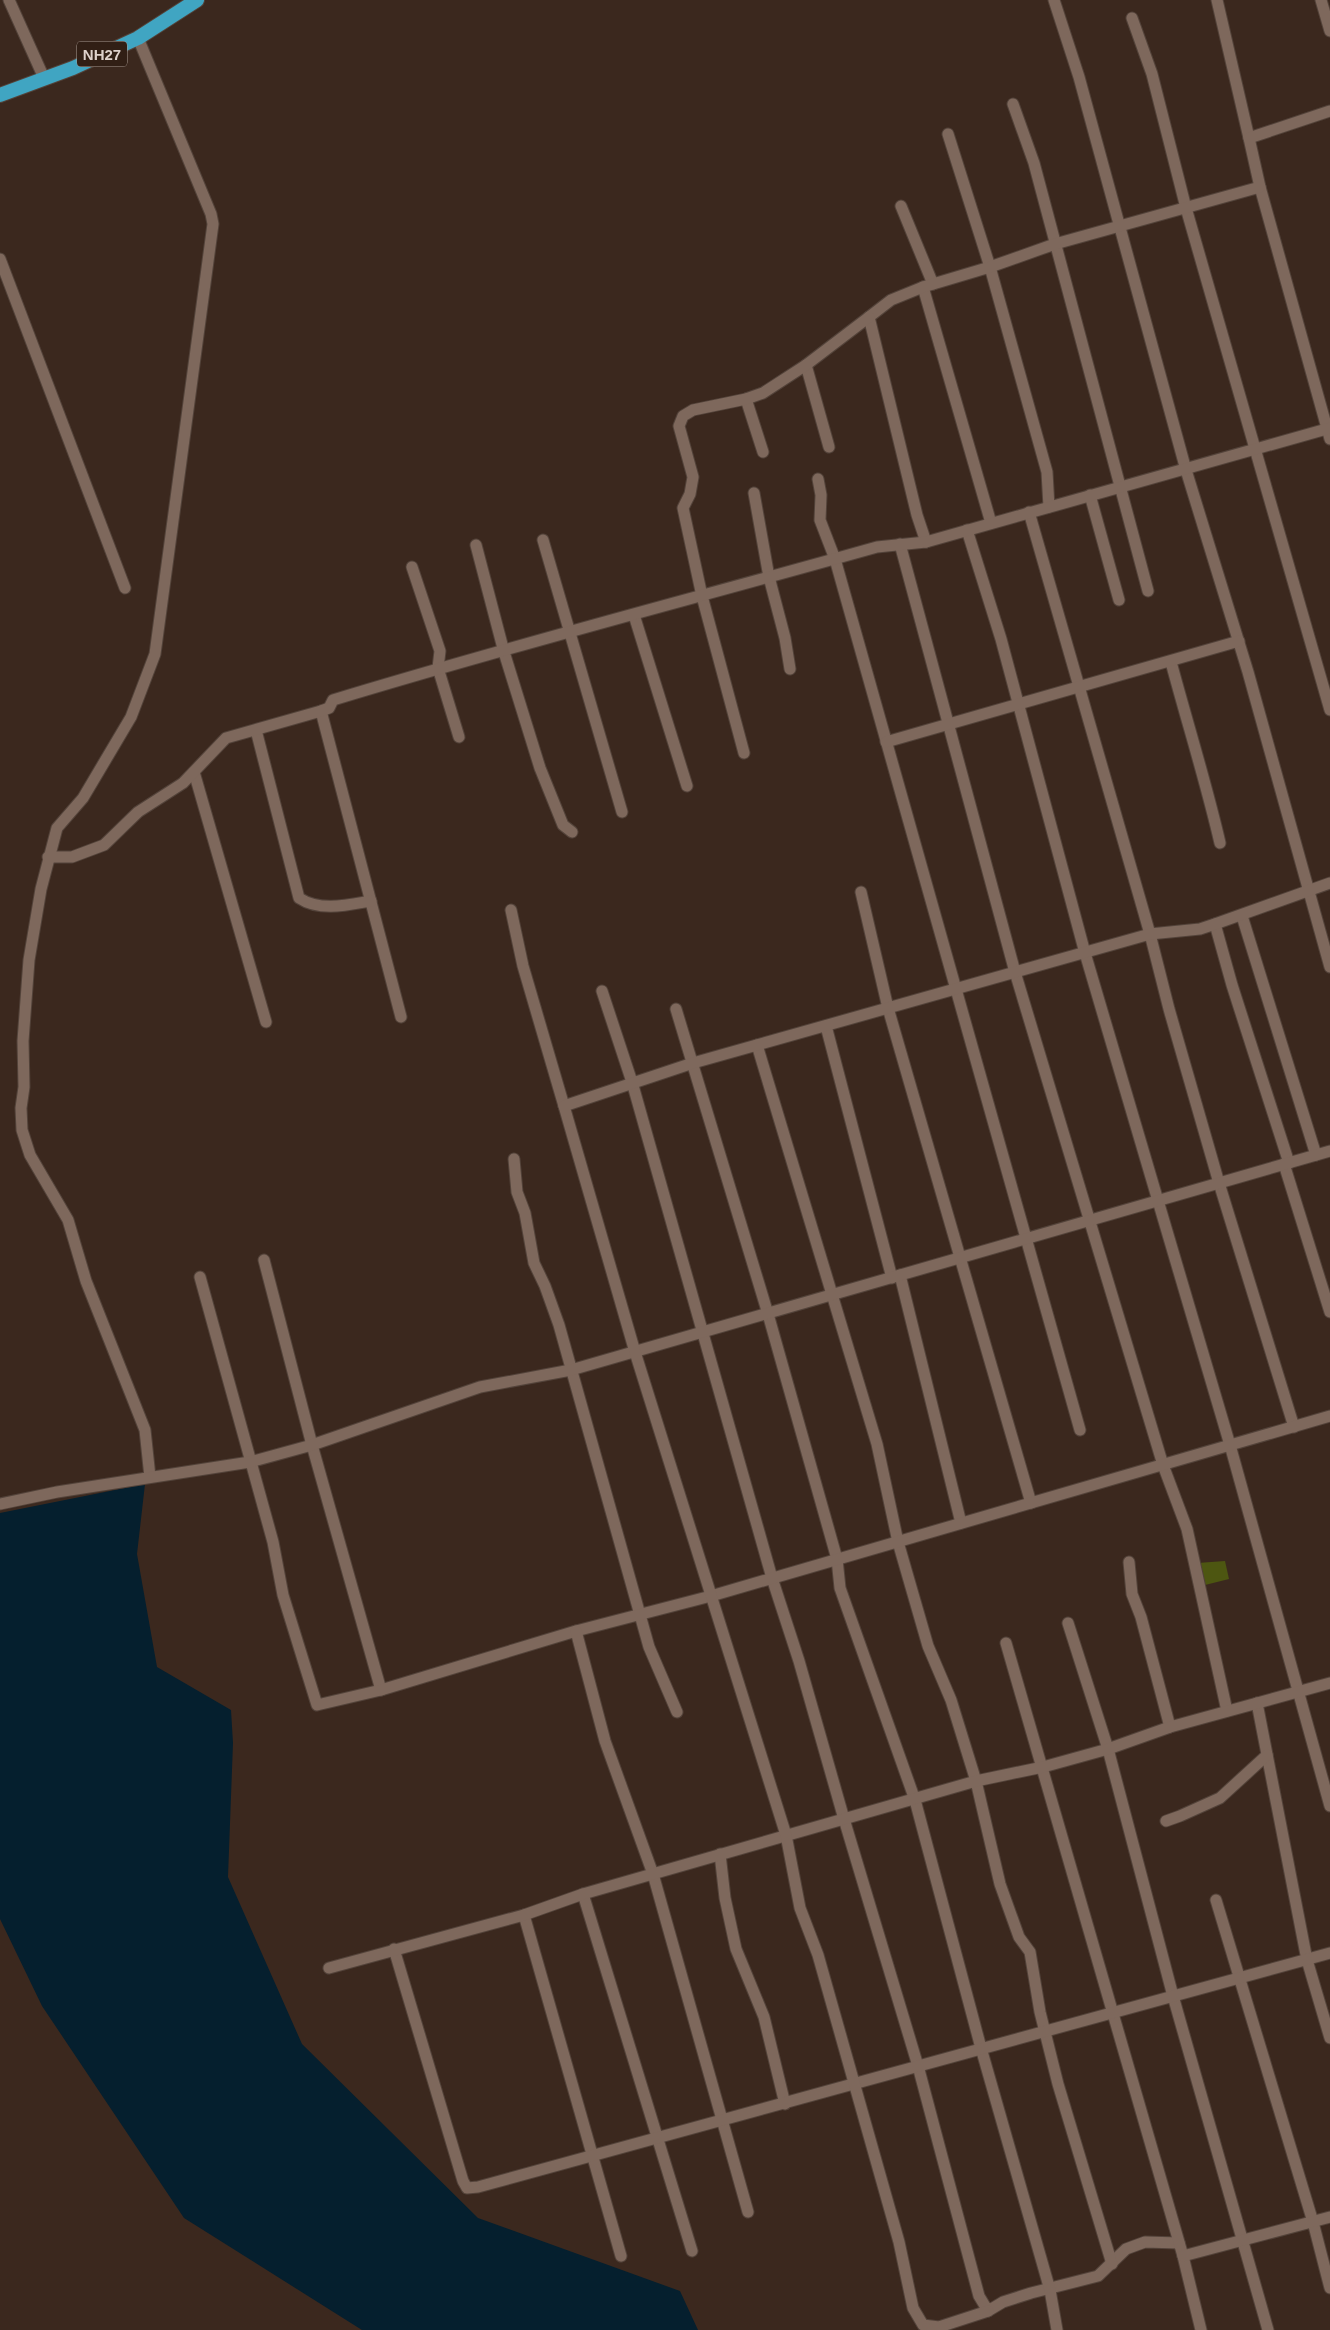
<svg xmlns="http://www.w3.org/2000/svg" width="1330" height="2330" font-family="Arial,sans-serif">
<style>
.green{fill:#4d5611}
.water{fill:#051f2e}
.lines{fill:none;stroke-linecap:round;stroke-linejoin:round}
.minor-casing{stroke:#53433a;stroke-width:13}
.trunk-casing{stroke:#53433a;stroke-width:16}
.minor{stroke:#7e685c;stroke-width:11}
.trunk{stroke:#40a5c2;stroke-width:14}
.labels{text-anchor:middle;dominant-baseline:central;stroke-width:5;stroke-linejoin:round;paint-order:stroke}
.shield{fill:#311f15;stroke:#aa9c94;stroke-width:1}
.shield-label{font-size:15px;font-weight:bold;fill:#ded1cb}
</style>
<rect width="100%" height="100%" fill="#3b281e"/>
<!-- green -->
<path class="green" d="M 1225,1561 L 1229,1579 L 1205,1585 L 1197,1563 Z"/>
<!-- water -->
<path class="water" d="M 145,1484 L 137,1554 L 157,1667 L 231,1710 L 233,1743 L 228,1877 L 302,2044 L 478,2218 L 680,2291 L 698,2330 L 362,2330 L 184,2218 L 42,2006 L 0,1919 L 0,1513 Z"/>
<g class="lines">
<!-- minor casing -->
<g class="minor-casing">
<g id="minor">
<path d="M 9,0 L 44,78"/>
<path d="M 1054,0 L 1079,77 L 1186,470 L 1248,672 L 1330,967"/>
<path d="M 1217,0 L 1249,138"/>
<path d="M 1321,0 L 1330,31"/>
<path d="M 1132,18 L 1152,74 L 1186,208 L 1330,710"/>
<path d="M 138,38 L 211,214 L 213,224 L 155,654 L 131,717 L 83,798 L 57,828 L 41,889 L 29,960 L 23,1041 L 24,1087 L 21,1108 L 22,1130 L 30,1155 L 68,1220 L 86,1281 L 145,1430 L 150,1477"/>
<path d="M 1013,104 L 1034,163 L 1148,591"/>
<path d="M 948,134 L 990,267 L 1047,472 L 1049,507"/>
<path d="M 1260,187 L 1330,439"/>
<path d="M 901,206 L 933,284"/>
<path d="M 0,259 L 125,588"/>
<path d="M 923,287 L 991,523"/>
<path d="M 806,365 L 829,447"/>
<path d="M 746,399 L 763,452"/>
<path d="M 818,479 L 821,495 L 820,520 L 835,559 L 1080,1430"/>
<path d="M 754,493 L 769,577 L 785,638 L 790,669"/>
<path d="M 1090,495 L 1119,600"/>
<path d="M 1029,512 L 1150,934 L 1169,1009 L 1219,1183 L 1294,1427"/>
<path d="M 967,530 L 1001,639 L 1085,953 L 1230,1445 L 1330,1806"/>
<path d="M 543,540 L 622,812"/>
<path d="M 926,542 L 917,515 L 869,317 L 891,300 L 923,287 L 990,267 L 1055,244 L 1260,187 L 1249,138 L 1330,111"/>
<path d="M 900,544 L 1015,972 L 1163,1465 L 1187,1529 L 1227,1711"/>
<path d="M 476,545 L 504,652 L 540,768 L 563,825 L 572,832"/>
<path d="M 412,567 L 440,651 L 438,668 L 459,737"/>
<path d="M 634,615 L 687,786"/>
<path d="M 1171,662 C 1187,722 1206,782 1220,843"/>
<path d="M 321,711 L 401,1017"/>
<path d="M 256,730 L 299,898 C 320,912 348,905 371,901"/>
<path d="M 886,742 L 1239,641"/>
<path d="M 744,753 L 702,596 L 683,508 L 690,494 L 693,477 L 679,426 L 683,416 L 693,410 L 746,399 L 763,393 L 806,365 L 869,317"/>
<path d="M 194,772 L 266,1022"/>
<path d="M 48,857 L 72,857 L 104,845 L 138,812 L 183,783 L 226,738 L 321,711 L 329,708 L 333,700 C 513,645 696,598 877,547 L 926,542 L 1330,428"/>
<path d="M 861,892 L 888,1008 L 1031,1503"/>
<path d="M 511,910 L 523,966 L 564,1106"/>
<path d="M 1242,916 L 1316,1155"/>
<path d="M 1215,924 L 1232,985 L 1289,1163"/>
<path d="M 602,991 L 632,1082 L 772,1578 L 799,1661 L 844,1819 L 918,2066 L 979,2296 L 988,2311 L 1003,2302 L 1031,2293 L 1098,2276 L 1126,2249 L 1145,2242 L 1179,2243"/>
<path d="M 676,1009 L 768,1314 L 837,1559 L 840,1588 L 915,1800 L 981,2048 L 1050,2290 L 1057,2330"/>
<path d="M 826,1026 L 892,1278"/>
<path d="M 757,1045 L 877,1444 L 898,1542 L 928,1646 L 951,1700 L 976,1781 L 1000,1884 L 1019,1937 L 1030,1952 L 1040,2012 L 1058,2084 L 1112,2264"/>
<path d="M 514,1159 L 517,1192 L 525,1213 L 534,1263 L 545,1286 L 559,1325 L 649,1647 L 677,1712"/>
<path d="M 1284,1164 L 1330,1312"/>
<path d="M 264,1260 L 312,1445 L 381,1690"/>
<path d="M 900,1275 L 961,1523"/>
<path d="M 200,1277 L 273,1542 L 283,1595 L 317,1705 L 381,1690 L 576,1631 L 711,1596 L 1330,1416"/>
<path d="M 0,1504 L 57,1492 L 250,1462 L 312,1445 L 480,1387 L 571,1370 L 1330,1151"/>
<path d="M 1129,1562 L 1132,1594 L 1141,1617 L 1170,1727"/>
<path d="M 1068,1623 L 1108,1749 L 1173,1996 L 1268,2330"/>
<path d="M 576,1631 L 605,1741 L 653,1874 L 748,2212"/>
<path d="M 1006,1643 L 1183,2256 L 1201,2330"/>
<path d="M 1257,1703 L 1307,1960 L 1330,2038"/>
<path d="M 1166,1821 L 1180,1816 L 1220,1798 L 1267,1755"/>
<path d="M 720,1854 L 725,1898 L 736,1949 L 764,2017 L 785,2104"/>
<path d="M 583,1894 L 692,2251"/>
<path d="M 1216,1900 L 1313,2222 L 1330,2288"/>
<path d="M 524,1915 L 621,2256"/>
<path d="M 394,1949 L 463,2181 L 467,2188 L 478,2187 L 1330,1953"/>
<path d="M 329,1968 L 524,1915 L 583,1894 L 976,1781 L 1043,1767 L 1108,1749 L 1170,1727 L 1330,1683"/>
<path d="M 1183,2256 L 1330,2217"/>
<path d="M 988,2311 L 939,2327 L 923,2325 L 913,2308 L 899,2242 L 818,1955 L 800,1908 L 786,1835 L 635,1352 L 564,1106 L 693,1063 L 1150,934 L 1200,929 L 1215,924 L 1330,883"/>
</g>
</g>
<!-- trunk casing -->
<g class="trunk-casing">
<path id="trunk" d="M 0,95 L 73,68 L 138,38 L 197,0"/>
</g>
<!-- minor -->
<use href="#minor" class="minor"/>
<!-- trunk -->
<use href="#trunk" class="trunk"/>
</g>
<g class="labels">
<!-- shield labels -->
<rect class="shield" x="77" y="41.5" width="50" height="25" rx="4"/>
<g class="shield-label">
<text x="102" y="54">NH27</text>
</g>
</g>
</svg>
